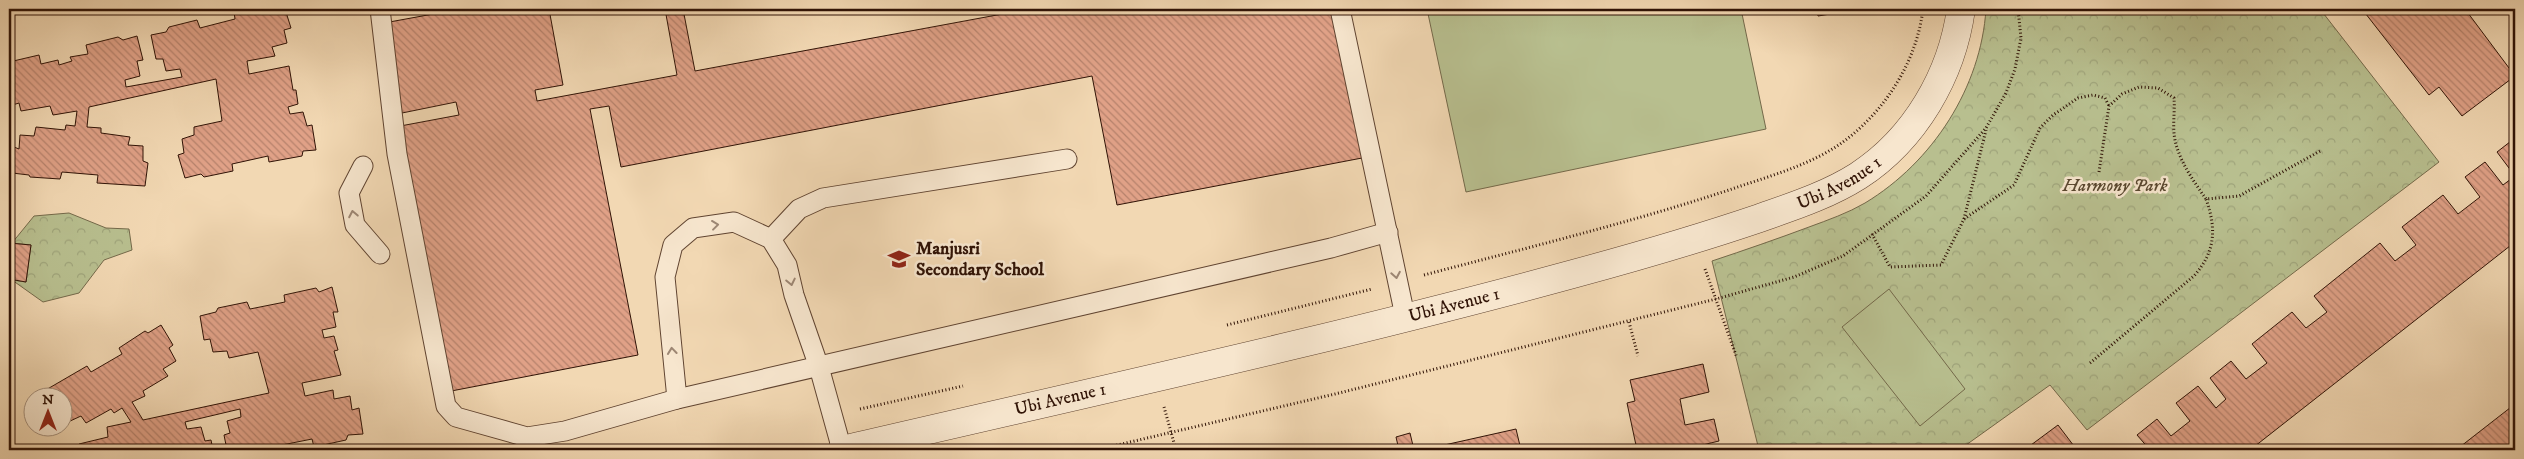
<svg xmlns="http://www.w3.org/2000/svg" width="2524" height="459" font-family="'IM FELL DW Pica',serif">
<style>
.forest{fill:url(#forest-crowns);stroke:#74694a}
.pitch{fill:#b8bf8f;stroke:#74694a}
.building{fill:url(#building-back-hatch);stroke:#301306}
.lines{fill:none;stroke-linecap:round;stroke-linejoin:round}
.service-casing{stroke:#604431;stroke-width:21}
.tertiary-casing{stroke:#604431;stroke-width:29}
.path{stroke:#301306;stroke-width:3;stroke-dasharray:1 2.5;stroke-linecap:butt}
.service{stroke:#f7e6ce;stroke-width:19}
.tertiary{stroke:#f7e6ce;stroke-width:28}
.oneway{stroke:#9d8774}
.labels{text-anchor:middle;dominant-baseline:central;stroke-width:5;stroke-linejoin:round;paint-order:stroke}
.street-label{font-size:18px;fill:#301306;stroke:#f7e6ce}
.park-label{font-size:18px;font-style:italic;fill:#59472f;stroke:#f7e6ce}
.poi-label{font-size:18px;font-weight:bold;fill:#301306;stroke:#f7e6ce;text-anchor:start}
</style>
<defs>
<pattern id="forest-crowns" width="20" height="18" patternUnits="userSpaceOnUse" patternTransform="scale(1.25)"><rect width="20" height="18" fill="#b8bf8f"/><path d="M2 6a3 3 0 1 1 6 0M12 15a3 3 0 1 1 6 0" fill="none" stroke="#9ea37a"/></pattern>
<pattern id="building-back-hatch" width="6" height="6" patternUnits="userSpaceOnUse" patternTransform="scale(1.25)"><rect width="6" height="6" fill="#e0a187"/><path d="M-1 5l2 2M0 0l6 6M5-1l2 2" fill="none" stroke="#b6826c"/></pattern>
</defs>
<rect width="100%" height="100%" fill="#f2d8b3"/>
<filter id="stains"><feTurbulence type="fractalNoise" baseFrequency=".004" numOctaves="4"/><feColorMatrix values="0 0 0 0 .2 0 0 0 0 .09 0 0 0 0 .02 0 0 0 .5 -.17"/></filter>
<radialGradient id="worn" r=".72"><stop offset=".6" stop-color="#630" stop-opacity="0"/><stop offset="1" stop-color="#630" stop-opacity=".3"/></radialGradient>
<!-- forest -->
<g class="forest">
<path d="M 1986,9 L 2320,9 L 2439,162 L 2087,430 L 2050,385 L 1959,450 L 1759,450 L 1712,261 C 1745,250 1777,239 1809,227 C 1828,220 1848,213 1865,203 C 1933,162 1981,87 1986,9 Z"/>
<path d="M 69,213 L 106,228 L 129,229 L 132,250 L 104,260 L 79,293 L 43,302 L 12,280 L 26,282 L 31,245 L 12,243 L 34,216 Z"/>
</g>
<!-- pitch -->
<g class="pitch">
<path d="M 1427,9 L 1741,9 L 1766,129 L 1466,192 Z"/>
<path d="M 1889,289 L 1965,389 L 1920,426 L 1842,327 Z"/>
</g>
<!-- building -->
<g class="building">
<path d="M 248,9 L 285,9 L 291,28 L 284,30 L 287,43 L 272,47 L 275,56 L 247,61 L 249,74 L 289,66 L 293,90 L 296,90 L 298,104 L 288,107 L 290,114 L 303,112 L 307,126 L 312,125 L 316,150 L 303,151 L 302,156 L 269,162 L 268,156 L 232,164 L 233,171 L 204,177 L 201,174 L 185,178 L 178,155 L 184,153 L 182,139 L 194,135 L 194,127 L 222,121 L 216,79 L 89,107 L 87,127 L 101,128 L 101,133 L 130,137 L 128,145 L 143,146 L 143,161 L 148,163 L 145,186 L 97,183 L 98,175 L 62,172 L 60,179 L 30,177 L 29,175 L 12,173 L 14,147 L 19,149 L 20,135 L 34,136 L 36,127 L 65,130 L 66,125 L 75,126 L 77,111 L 53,115 L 50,106 L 21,111 L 19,103 L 9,106 L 9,62 L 39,55 L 41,64 L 58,60 L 59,65 L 72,61 L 70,57 L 88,54 L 86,45 L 118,37 L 123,40 L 137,36 L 143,60 L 137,61 L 140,76 L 125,80 L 126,87 L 182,77 L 180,69 L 166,71 L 163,59 L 156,59 L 151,35 L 166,32 L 169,27 L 197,20 L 200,28 L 235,19 L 234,12 Z"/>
<path d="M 443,9 L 549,9 L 563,85 L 535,90 L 537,101 L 677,75 L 665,9 L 683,9 L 695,71 L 1013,12 L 1012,9 L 1110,9 L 1111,12 L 1130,9 L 1333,9 L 1362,158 L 1117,205 L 1092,76 L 621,167 L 609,106 L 590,109 L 638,355 L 446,392 L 395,127 L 459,115 L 456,102 L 402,113 L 384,23 L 444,12 Z"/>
<path d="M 1817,9 L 1861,9 L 1818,16 Z"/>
<path d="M 2362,9 L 2465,9 L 2515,76 L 2462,116 L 2439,87 L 2429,95 Z"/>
<path d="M 2515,138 L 2515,242 L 2250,450 L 2150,450 L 2137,435 L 2157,419 L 2171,436 L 2190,421 L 2176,403 L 2198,386 L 2216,408 L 2226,399 L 2210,378 L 2231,361 L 2246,379 L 2267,363 L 2252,344 L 2292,312 L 2306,328 L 2327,312 L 2314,296 L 2380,243 L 2395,261 L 2416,245 L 2402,227 L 2443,195 L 2458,214 L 2480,197 L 2465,177 L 2485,162 L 2503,185 L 2515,176 L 2497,152 Z"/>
<path d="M 9,243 L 31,245 L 26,282 L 9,279 Z"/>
<path d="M 332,287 L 338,312 L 333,312 L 336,327 L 322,330 L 324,338 L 334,336 L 338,350 L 334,351 L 341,375 L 302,383 L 305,396 L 333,390 L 334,399 L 350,396 L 352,410 L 359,408 L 363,434 L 348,435 L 346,440 L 314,447 L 312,439 L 277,446 L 277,450 L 227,450 L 224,435 L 230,433 L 227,421 L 241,417 L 240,409 L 185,422 L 187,429 L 201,427 L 205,441 L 211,440 L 213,450 L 80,450 L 79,444 L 108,437 L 107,427 L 131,422 L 122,408 L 114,413 L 111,409 L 86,423 L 81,416 L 68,422 L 62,413 L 62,396 L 48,396 L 44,391 L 87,366 L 91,372 L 122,354 L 119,348 L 145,331 L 148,333 L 161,325 L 173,345 L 169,348 L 176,361 L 163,369 L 168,376 L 143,391 L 145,396 L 132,402 L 143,420 L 269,393 L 258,352 L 229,358 L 227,351 L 213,352 L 210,339 L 204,340 L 200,316 L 216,312 L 218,308 L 247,302 L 250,309 L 285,302 L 284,295 L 316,288 L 319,292 Z"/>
<path d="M 1703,364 L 1709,392 L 1680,399 L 1685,425 L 1714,419 L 1719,441 L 1690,448 L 1691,450 L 1637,450 L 1627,403 L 1635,401 L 1630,380 Z"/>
<path d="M 2515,404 L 2515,450 L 2456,450 Z"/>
<path d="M 2058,425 L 2077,450 L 2035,450 L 2031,445 Z"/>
<path d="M 1516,429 L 1521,450 L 1422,450 Z"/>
<path d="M 1410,433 L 1414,450 L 1399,450 L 1396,437 Z"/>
</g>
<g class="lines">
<!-- service casing -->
<g class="service-casing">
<g id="service">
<path d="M 380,9 L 397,154 L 446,406 L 456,417 L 527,437 L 565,431 L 677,399 L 1331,248 L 1388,232"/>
<path d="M 1340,9 L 1405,316"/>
<path d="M 363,166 L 349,193 L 355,225 L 380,254"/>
<path d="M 771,239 L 799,209 L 823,198 L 1067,159"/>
<path d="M 677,399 L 665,277 L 673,245 L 693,228 L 734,222 L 771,239 L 787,265 L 794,295 L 819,367 L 842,450"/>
</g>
</g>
<!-- tertiary casing -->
<g class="tertiary-casing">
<g id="tertiary">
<path id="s1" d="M 842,450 C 1086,393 1331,340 1573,274 C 1636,257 1698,239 1760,218 C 1794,206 1828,195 1858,176 C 1915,139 1952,75 1961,9"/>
</g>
</g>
<!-- path -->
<g class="path">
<path d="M 2099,172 L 2109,106 L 2122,94 L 2139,87 L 2158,88 L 2174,98 C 2175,109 2173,121 2174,133 C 2176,157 2193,180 2206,199"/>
<path d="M 1964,219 L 1986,130"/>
<path d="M 1872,234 L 1890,267 L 1941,265 L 1964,219 L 2014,185 L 2040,128 L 2053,115 L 2078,98 L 2093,95 L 2105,98 L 2109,106"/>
<path d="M 1705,269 L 1737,358"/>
<path d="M 1424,275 C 1526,248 1629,223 1729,190 C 1769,176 1813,165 1847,139 C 1887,108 1917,60 1923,9"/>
<path d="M 1629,322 L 1638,356"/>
<path d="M 1227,325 L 1372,289"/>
<path d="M 2090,363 L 2194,276 C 2215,252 2217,230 2206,199 L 2239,196 L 2322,150"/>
<path d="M 1164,407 L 1176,450"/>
<path d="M 860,409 L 963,386"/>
<path d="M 1096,450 L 1335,394 L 1716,299 L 1794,277 L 1843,256 L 1926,196 L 1986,128 L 2006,93 L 2015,69 L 2021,38 L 2018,9"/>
</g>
<!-- service -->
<use href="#service" class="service"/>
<!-- tertiary -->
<use href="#tertiary" class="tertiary"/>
</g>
<!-- one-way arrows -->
<defs><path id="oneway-chevron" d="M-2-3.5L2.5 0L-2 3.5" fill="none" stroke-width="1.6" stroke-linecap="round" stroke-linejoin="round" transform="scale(1.25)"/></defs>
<g class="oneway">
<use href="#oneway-chevron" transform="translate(353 214) rotate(-101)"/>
<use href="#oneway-chevron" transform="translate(715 225) rotate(-7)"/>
<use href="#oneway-chevron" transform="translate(1396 275) rotate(80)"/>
<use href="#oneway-chevron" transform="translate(791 282) rotate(78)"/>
<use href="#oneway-chevron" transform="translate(672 351) rotate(-96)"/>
</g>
<!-- icons -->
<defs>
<g id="school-bare" transform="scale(1.725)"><path d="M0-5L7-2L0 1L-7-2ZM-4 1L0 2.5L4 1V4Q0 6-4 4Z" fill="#8f2418" stroke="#f7e6ce" stroke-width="2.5" paint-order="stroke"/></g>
</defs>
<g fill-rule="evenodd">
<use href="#school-bare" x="899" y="259"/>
</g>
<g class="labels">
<!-- street labels -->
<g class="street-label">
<text stroke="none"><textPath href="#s1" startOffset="1034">Ubi Avenue 1</textPath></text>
<text stroke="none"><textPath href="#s1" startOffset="629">Ubi Avenue 1</textPath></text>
<text stroke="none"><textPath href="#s1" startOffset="224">Ubi Avenue 1</textPath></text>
</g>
<!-- park labels -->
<g class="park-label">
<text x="2115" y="186">Harmony Park</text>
</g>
<!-- poi labels -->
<g class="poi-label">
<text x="916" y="249">Manjusri<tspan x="916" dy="21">Secondary School</tspan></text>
</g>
</g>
<!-- margin -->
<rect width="2524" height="459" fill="none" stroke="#f2d8b3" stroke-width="30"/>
<rect x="10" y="10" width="2504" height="439" fill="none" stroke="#301306" stroke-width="2.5"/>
<rect x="15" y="15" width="2494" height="429" fill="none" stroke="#301306"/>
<!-- north arrow -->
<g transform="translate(48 412)"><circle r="24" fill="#f7e6ce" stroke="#a7927e"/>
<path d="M0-4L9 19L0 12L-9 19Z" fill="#8f2418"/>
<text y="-8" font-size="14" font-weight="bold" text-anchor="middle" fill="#301306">N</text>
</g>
<rect width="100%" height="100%" filter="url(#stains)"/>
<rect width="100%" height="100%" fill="url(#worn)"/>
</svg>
